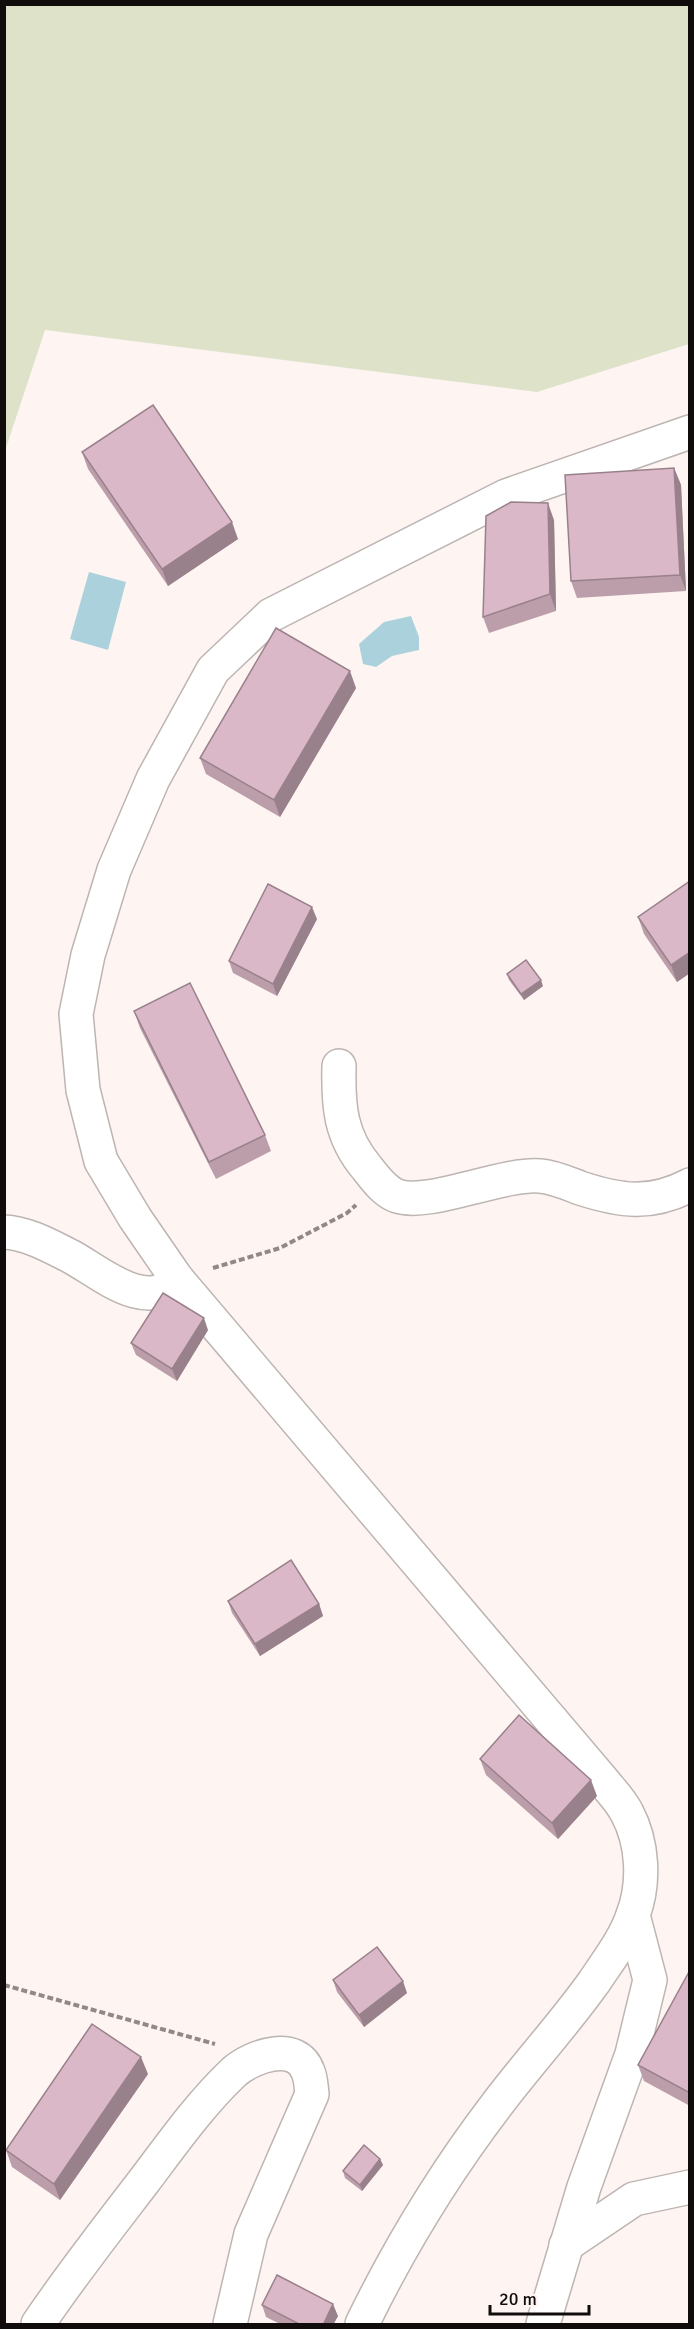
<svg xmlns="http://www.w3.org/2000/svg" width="694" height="2329" font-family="Signika,sans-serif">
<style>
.green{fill:#dde2c9}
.water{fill:#abd2dc}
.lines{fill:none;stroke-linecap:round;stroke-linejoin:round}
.minor-casing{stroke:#bdb5b2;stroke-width:36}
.secondary-casing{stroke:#bdb5b2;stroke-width:36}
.path{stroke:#908987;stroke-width:4;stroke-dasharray:6 3;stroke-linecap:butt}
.minor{stroke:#fff;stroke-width:33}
.secondary{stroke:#fff;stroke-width:33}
.wall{fill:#bc9eab}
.shaded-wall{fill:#99818b}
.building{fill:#dbb8c7;stroke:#99818b;stroke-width:1.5}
</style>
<rect width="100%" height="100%" fill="#fef5f2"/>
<!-- green -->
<path class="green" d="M 5,4 L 689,5 L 689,344 L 537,392 L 45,330 L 5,451 Z"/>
<!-- water -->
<g class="water">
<path d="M 89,572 L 126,582 L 108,650 L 70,639 Z"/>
<path d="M 411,616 L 419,637 L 419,650 L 392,656 L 376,667 L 363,664 L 359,644 L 384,622 Z"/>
</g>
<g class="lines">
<!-- minor casing -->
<g class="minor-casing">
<g id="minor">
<path d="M 339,1066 C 338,1106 340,1136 367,1168 C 375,1178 384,1191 397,1196 C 429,1207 501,1173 540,1176 C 554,1177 567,1183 580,1188 C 620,1201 650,1206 690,1185"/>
<path d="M 4,1232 C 27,1233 50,1246 70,1256 C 100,1272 147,1315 177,1279"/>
<path d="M 566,2245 L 634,2199 L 690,2187"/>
<path d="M 38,2324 C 71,2275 108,2228 144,2181 C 172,2144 200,2104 234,2072 C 252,2056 297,2040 308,2072 C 311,2078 311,2087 312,2094 L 251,2234 L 230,2324"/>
<path d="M 543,2324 L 584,2187 L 632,2054 L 650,1980 L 633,1915"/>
</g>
</g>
<!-- secondary casing -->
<g class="secondary-casing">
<path id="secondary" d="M 362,2324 C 399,2248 446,2171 498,2103 C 529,2062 564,2024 594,1982 C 608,1961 625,1939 633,1915 C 645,1883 643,1843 627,1813 C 621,1801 611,1791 603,1781 L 177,1279 L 135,1218 L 101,1161 L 83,1090 L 76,1014 L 88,955 L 114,870 L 153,779 L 213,670 L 271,615 L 506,496 L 690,432"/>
</g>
<!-- path -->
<g class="path">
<path d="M 213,1268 L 280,1248 L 347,1213 L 356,1205"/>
<path d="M 4,1985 L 215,2044"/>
</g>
<!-- minor -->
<use href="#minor" class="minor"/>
<!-- secondary -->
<use href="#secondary" class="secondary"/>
</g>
<!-- wall -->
<g class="wall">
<path d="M 82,452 L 238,539 L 168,586 L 88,469 Z"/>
<path d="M 674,468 L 681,485 L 686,591 L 577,598 L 571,581 Z"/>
<path d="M 554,520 L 556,611 L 489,633 L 483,617 Z"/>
<path d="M 356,688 L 280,817 L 206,774 L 200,758 Z"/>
<path d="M 690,881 L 690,973 L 677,982 L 644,934 L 638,917 Z"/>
<path d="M 317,919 L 277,996 L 233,973 L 229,961 Z"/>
<path d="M 507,974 L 543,986 L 524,1000 L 509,980 Z"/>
<path d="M 134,1011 L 265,1135 L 271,1151 L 216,1179 L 140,1028 Z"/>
<path d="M 208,1330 L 177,1381 L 136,1355 L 131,1343 Z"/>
<path d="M 228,1601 L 319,1604 L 323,1616 L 260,1656 L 232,1613 Z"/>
<path d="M 480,1759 L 597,1796 L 558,1839 L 486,1775 Z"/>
<path d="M 690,1970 L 690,2106 L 644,2081 L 638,2065 Z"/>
<path d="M 333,1980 L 407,1993 L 364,2027 L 337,1992 Z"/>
<path d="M 148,2074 L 60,2200 L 12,2167 L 6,2150 Z"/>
<path d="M 380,2159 L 383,2165 L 362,2191 L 345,2178 L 343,2171 Z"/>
<path d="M 262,2305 L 338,2316 L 333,2325 L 282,2325 L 266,2317 Z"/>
</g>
<!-- shaded-wall -->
<g class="shaded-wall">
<path d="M 674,468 L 681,485 L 686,591 L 680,575 Z"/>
<path d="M 548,503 L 554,520 L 556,611 L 550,594 Z"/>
<path d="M 232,522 L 238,539 L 168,586 L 162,569 Z"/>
<path d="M 350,671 L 356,688 L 280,817 L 274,800 Z"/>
<path d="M 312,907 L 317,919 L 277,996 L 273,984 Z"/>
<path d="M 690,952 L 690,973 L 677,982 L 671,965 Z"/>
<path d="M 541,980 L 543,986 L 524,1000 L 521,994 Z"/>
<path d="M 204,1318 L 208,1330 L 177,1381 L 172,1369 Z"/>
<path d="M 319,1604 L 323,1616 L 260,1656 L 255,1644 Z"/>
<path d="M 591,1780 L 597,1796 L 558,1839 L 552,1823 Z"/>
<path d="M 403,1981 L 407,1993 L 364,2027 L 359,2015 Z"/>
<path d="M 141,2057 L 148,2074 L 60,2200 L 54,2184 Z"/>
<path d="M 380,2159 L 383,2165 L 362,2191 L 360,2185 Z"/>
<path d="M 333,2304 L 338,2316 L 333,2325 L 323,2325 Z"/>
</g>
<!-- building -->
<g class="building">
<path d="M 153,405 L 232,522 L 162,569 L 82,452 Z"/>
<path d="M 674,468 L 680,575 L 571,581 L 565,475 Z"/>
<path d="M 511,502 L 548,503 L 550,594 L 483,617 L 486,516 Z"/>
<path d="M 276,628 L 350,671 L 274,800 L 200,758 Z"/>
<path d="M 690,881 L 690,952 L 671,965 L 638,917 Z"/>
<path d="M 268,884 L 312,907 L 273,984 L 229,961 Z"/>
<path d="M 526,960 L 541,980 L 521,994 L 507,974 Z"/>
<path d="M 190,983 L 265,1135 L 209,1162 L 134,1011 Z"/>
<path d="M 163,1293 L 204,1318 L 172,1369 L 131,1343 Z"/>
<path d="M 291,1560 L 319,1604 L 255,1644 L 228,1601 Z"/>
<path d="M 519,1715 L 591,1780 L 552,1823 L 480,1759 Z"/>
<path d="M 377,1947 L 403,1981 L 359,2015 L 333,1980 Z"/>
<path d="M 690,1970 L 690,2093 L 638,2065 Z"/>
<path d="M 92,2024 L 141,2057 L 54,2184 L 6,2150 Z"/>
<path d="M 364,2145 L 380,2159 L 360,2185 L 343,2171 Z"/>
<path d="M 277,2275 L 333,2304 L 323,2325 L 301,2325 L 262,2305 Z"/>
</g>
<!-- border -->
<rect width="694" height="2329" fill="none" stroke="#0f0c0b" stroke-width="12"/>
<!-- scale -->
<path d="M490 2305v9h99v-9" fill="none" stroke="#0f0c0b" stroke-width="3"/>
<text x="499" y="2305" font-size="18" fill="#0f0c0b" stroke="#fef5f2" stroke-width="4.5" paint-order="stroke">20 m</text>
</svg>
